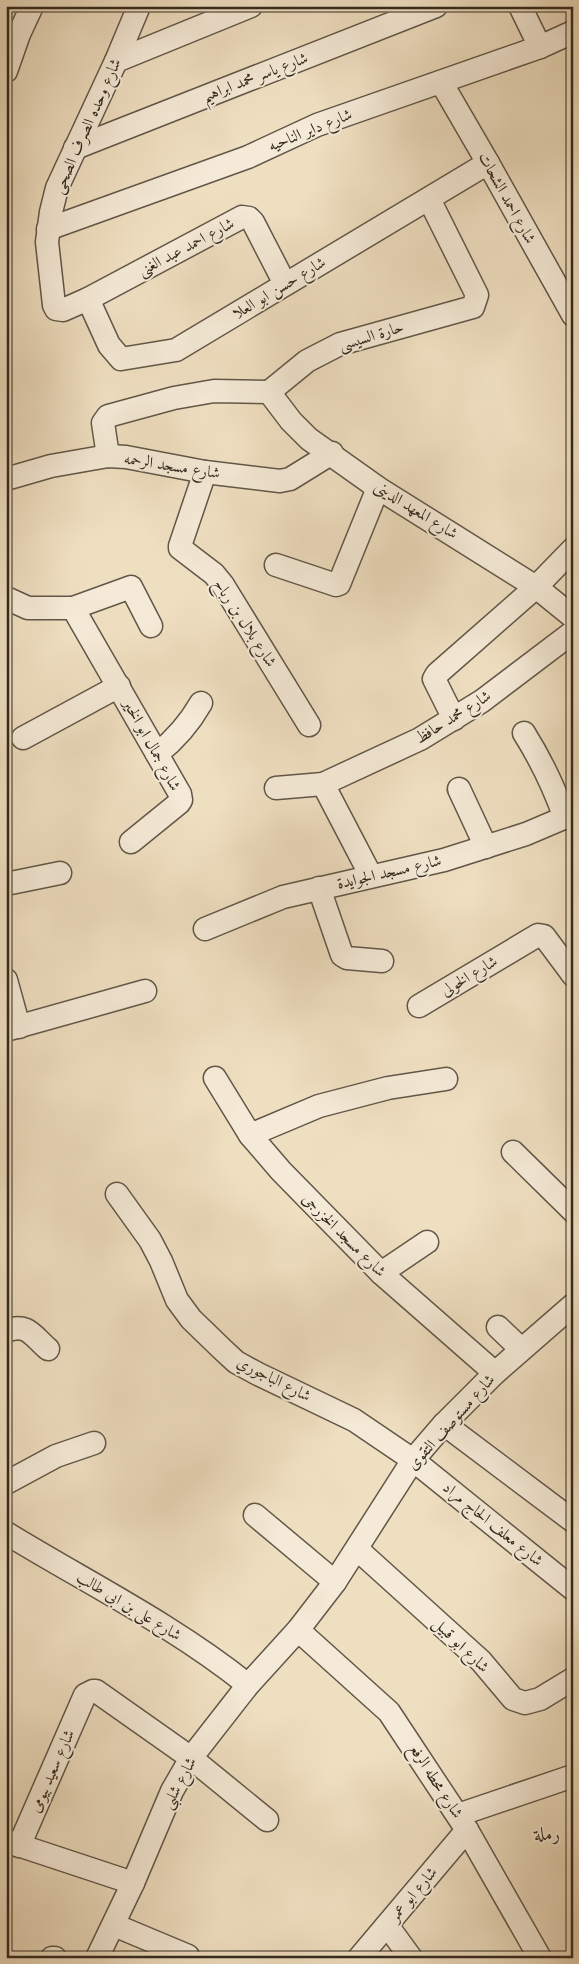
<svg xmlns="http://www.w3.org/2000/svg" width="579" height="1964" font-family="Cardo,Amiri,serif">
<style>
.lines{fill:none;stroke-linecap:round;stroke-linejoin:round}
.street-casing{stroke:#615748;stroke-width:25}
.street{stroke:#f5ead7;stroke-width:22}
.labels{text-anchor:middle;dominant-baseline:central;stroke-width:4;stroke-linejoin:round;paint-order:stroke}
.street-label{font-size:16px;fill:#322a1f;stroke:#f5ead7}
.quarter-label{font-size:19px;fill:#322a1f;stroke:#f5ead7}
</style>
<rect width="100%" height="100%" fill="#efdfc1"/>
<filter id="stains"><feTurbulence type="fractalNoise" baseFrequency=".004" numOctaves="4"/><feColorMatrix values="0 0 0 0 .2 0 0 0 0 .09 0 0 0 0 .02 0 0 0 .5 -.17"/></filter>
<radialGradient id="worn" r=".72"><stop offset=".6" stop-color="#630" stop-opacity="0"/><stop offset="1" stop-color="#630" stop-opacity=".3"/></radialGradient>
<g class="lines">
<!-- street casing -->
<g class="street-casing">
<g id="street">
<path d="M 139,6 L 116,61 L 57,188 L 51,212 L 47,242 L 54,305 L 56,309 L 63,310 L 88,299 L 242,217 L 249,218 L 253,222 L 285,284"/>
<path d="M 520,6 L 540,47"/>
<path d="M 116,61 L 251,6"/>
<path d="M 6,71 L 19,34 L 32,6"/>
<path d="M 441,82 L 488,163 L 573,315"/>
<path d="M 75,148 L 436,6"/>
<path d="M 48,229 L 248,157 L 317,125 L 540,47 L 573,32"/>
<path d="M 88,299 L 109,345 L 121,359 L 176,350 L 488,163"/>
<path d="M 269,392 L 291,421 L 309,439 L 378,488 L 536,587 L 573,617"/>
<path d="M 269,392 L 307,361 L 340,344 L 473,307 L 477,295 L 429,199"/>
<path d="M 108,456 L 103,423 L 108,416 L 174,398 L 214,391 L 269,392"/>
<path d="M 205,472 L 180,546 L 180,548 L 214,574 L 223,585 L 309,725"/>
<path d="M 6,479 L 51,466 L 108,456 L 126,457 L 205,472 L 280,481 L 290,479 L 332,453"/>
<path d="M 276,565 L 336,585 L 339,584 L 378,488"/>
<path d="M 6,598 L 28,608 L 73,608 L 131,587 L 151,626"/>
<path d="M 73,608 L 180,794 L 181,800 L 179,803 L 131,842"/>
<path d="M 454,719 L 434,679 L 437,674 L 536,587 L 573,549"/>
<path d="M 524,733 C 541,760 554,787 565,818"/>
<path d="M 23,738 L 119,686"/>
<path d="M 157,754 C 176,739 189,724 201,703"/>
<path d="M 323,784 L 371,876"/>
<path d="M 276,788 L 323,784 L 420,739 L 482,701 L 573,632"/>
<path d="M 459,789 L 486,847"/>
<path d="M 6,884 L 60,873"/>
<path d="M 319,888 L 342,955 L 347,958 L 382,961"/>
<path d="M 205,929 L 283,897 L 444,860 L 526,834 L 573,814"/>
<path d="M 6,980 L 19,1027"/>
<path d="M 419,1006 L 538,935 L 544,936 L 573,975"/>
<path d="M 6,1030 L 145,991"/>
<path d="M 215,1078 L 250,1135 L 281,1171 L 381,1273 L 495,1373"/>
<path d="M 250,1135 L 319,1106 L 388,1088 L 446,1079"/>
<path d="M 513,1152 L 573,1211"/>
<path d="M 117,1194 L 150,1240 L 161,1261 L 177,1300 L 191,1319 L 222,1349 L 236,1362 L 258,1374 L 354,1420 L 413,1460 L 573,1589"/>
<path d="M 381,1273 L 427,1242"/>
<path d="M 498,1327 L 521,1349"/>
<path d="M 6,1331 C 27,1322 33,1336 48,1349"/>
<path d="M 444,1424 L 573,1521"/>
<path d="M 6,1483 L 56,1456 L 94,1443"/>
<path d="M 255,1515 L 335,1582"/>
<path d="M 6,1533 C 88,1583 173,1625 248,1685"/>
<path d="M 357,1549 L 481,1661 L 513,1699 L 525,1703 L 540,1699 L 573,1679"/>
<path d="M 298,1630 L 389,1712 L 467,1830 L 540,1958"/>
<path d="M 458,1815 L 573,1776"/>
<path d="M 6,1841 L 133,1883"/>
<path d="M 19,1846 L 85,1695 L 93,1691 L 96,1691 L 191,1758 L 267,1820"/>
<path d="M 114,1925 L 188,1956"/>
<path d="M 387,1925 L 411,1958"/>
<path d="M 52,1958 L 55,1958"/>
<path d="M 97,1958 L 133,1883 L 172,1791 L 191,1758 L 248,1685 L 298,1630 L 335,1582 L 413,1460 L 444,1424 L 495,1373 L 573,1305"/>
<path d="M 359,1958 L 467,1830"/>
</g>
</g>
<!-- street -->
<use href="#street" class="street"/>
</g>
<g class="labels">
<!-- street labels -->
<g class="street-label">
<text transform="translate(255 77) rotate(-21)">شارع ياسر محمد ابراهيم</text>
<text transform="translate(87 126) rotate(-66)">شارع وحده الصرف الصحى</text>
<text transform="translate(310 130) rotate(-22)">شارع داير الناحيه</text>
<text transform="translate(507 198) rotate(61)">شارع احمد الشحات</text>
<text transform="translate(186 247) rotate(-28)">شارع احمد عبد الغنى</text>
<text transform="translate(279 288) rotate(-31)">شارع حسن ابو العلا</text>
<text transform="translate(371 336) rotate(-17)">حارة السيسى</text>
<text transform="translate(172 466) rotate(9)">شارع مسجد الرحمه</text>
<text transform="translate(416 510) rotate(32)">شارع المعهد الدينى</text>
<text transform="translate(245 623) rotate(57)">شارع بلال بن رباح</text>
<text transform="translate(453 717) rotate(-32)">شارع محمد حافظ</text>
<text transform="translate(152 745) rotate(61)">شارع جمال ابو الخير</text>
<text transform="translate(389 872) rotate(-13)">شارع مسجد الجوايدة</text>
<text transform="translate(469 976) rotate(-31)">شارع الخولى</text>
<text transform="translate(344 1235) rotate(45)">شارع مسجد الخزرجى</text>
<text transform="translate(274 1379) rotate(27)">شارع الباجوري</text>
<text transform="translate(451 1422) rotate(-48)">شارع مستوصف التقوى</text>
<text transform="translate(493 1524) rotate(39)">شارع معلف الحاج مراد</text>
<text transform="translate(129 1606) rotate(31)">شارع على بن ابى طالب</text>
<text transform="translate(461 1645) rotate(44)">شارع ابو قبيل</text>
<text transform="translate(52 1771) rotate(-66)">شارع سعيد بيومى</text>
<text transform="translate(436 1781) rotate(57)">شارع محطه الرفع</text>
<text transform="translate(179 1783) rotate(-62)">شارع شلبى</text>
<text transform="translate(413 1894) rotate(-50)">شارع ابو عمر</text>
</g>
<!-- quarter labels -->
<g class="quarter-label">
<text x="547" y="1834">رملة</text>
</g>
</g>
<!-- margin -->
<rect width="579" height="1964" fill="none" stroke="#efdfc1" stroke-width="25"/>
<rect x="8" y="8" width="564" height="1949" fill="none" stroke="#322a1f" stroke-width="2.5"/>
<rect x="12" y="12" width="554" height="1939" fill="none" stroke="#322a1f"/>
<rect width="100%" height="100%" filter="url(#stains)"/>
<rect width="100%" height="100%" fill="url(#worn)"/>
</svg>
